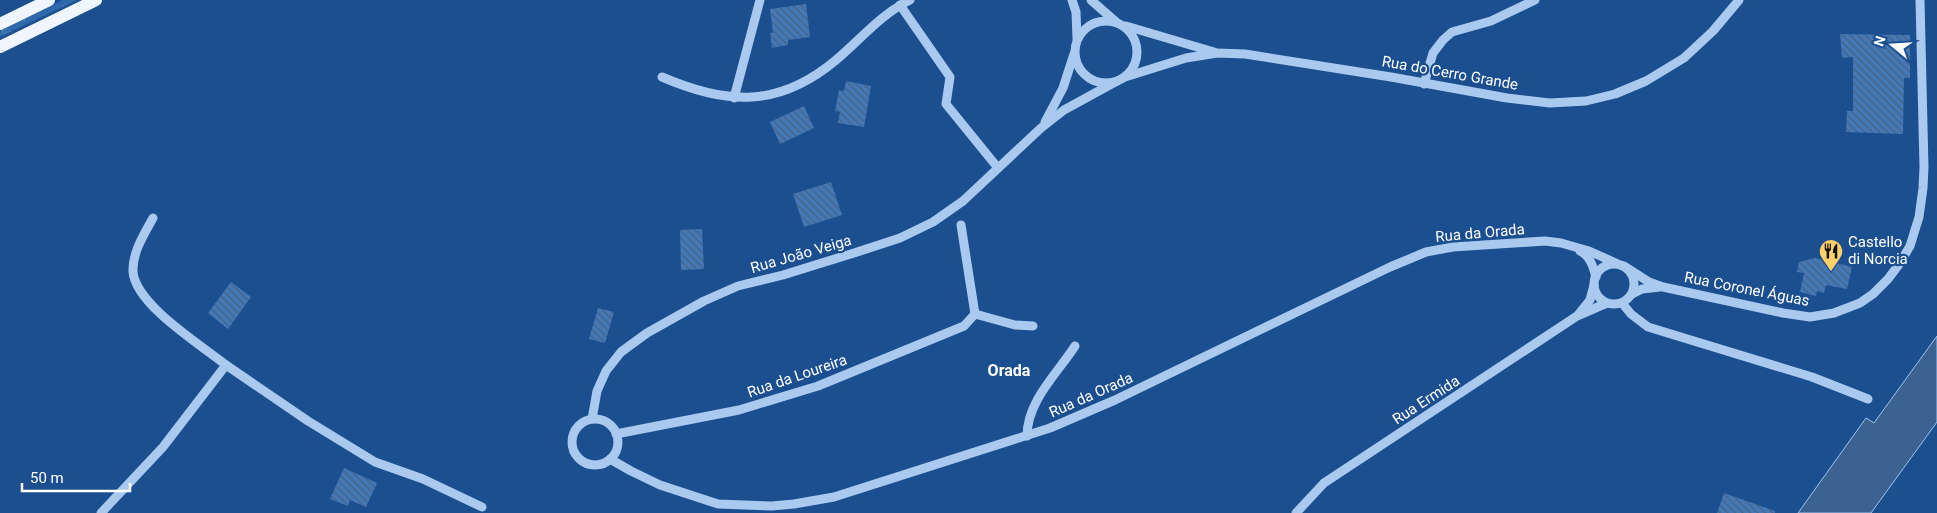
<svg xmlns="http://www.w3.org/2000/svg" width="1937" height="513" font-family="Roboto,sans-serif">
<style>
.grass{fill:url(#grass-tufts)}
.water{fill:#3c6290;stroke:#9cc4f0}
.building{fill:url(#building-back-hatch)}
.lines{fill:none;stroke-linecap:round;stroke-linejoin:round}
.minor{stroke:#a9c9ee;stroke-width:9}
.major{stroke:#f0f6ff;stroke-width:12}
.labels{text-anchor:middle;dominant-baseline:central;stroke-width:4.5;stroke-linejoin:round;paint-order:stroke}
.street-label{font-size:15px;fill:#fff;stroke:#1b4f8f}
.poi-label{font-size:15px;fill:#fff;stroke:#1b4f8f;text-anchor:start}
.neighbourhood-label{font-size:16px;font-weight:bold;fill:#fff;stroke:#1b4f8f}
</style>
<defs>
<pattern id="grass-tufts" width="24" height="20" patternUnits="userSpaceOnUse" patternTransform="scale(1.25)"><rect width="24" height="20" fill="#2e69ad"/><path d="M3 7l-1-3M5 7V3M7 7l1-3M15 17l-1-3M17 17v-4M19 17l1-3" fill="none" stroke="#4d80b9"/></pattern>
<pattern id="building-back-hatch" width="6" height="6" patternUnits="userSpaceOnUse" patternTransform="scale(1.25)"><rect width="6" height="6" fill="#4478b7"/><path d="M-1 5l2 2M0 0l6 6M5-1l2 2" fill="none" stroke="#486282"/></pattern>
</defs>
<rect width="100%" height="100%" fill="#1b4f8f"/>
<!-- grass -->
<path class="grass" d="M 63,0 L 77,0 L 0,37 L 0,31 Z"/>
<!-- water -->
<path class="water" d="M 1937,336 L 1937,422 L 1871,513 L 1798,513 L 1866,418 L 1874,423 Z"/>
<!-- building -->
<g class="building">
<path d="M 806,4 L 810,37 L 788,40 L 788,45 L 772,48 L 770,33 L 773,33 L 770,9 Z"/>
<path d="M 1840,34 L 1910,35 L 1910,78 L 1904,78 L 1903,134 L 1846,132 L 1847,111 L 1853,111 L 1853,57 L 1842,58 Z"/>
<path d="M 846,81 L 871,86 L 864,127 L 838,123 L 840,112 L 835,111 L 839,90 L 844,91 Z"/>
<path d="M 804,106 L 814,128 L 780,144 L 770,122 Z"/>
<path d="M 831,182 L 842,215 L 804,227 L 793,194 Z"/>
<path d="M 702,229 L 704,269 L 681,270 L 680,230 Z"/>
<path d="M 1815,258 L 1852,267 L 1847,289 L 1826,285 L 1824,293 L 1817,291 L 1816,296 L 1800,292 L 1804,273 L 1797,272 L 1799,262 Z"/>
<path d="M 231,282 L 251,297 L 228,329 L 208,313 Z"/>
<path d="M 598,308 L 614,312 L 605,343 L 589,339 Z"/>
<path d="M 344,468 L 377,483 L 366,507 L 350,500 L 348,506 L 330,499 Z"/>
<path d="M 1724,493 L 1775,511 L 1775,513 L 1717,513 Z"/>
</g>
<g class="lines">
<!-- minor -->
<g class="minor">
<path d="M 1072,0 L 1076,12 L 1077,39"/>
<path d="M 1091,0 L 1116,22"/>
<path d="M 900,5 L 950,77 L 946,104 L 998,168"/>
<circle cx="1106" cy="52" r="31"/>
<path d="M 1126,26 L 1214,52"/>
<path d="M 662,77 C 727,105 779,108 836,60 C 860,40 881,14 910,0"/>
<path d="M 1125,77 L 1186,58 L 1217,53 L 1245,54 L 1391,77 L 1507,98 L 1550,103 L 1586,101 L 1615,94 L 1646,81 L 1684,58 L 1713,31 L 1739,0"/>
<path d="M 1424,84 L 1433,53 L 1443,40 L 1452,32 L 1491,21 L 1535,0"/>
<path d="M 734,98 L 760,0"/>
<path d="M 1045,122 L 1063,88 L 1074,54"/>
<path d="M 153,218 C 144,234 132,253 133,272 C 136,305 201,345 226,365"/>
<path d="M 1580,251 C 1590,256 1593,266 1596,277"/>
<circle cx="1614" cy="284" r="20"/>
<path d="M 1624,266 L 1649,282 L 1663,287 L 1783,313 L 1810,317 L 1834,313 L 1860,303 L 1873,294 L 1888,279 L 1900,263 L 1910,246 L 1919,217 L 1923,188 L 1924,167 L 1920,0"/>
<path d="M 1632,294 L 1642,289 L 1660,287"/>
<path d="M 1622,303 L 1631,314 L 1648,327 L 1812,377 L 1868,399"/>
<path d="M 975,314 L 1015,325 L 1033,326"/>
<path d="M 1578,315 L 1590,300 L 1594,285"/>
<path d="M 592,419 L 597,391 L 606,371 L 621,352 L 647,333 L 704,301 L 738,286 L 783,275 L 854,253 L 900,238 L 933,222 L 963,201 L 1041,128 L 1064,110 L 1117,81"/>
<circle cx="595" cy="442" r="23"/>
<path d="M 616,434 L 739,410 L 818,386 L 964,326 L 975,314 L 961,225"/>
<path d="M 1027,436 C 1027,401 1057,374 1075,346"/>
<path d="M 610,459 L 631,471 L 660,485 L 718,504 L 772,506 L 794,504 L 834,497 L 1050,428 L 1115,400 L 1390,267 L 1426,252 L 1453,247 L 1545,241 L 1561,243 L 1589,251 L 1618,264"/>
<path d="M 101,513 L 163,447 L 226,365 L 308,421 L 375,462 L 423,479 L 482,507"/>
<path d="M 1296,513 L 1324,483 L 1577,316 L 1607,303"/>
</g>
<!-- major -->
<g class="major">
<path d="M 0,24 L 49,0"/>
<path d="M 0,47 L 96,0"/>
</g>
</g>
<!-- icons -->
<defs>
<g id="restaurant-pin" transform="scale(1.25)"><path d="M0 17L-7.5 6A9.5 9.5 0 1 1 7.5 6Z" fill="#ffd166" stroke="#1b4f8f"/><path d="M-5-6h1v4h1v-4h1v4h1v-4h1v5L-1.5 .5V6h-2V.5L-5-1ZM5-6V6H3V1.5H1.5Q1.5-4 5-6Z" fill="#111"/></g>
</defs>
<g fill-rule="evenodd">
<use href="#restaurant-pin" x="1831" y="251"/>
</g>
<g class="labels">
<!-- street labels -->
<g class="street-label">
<text transform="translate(1450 73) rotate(10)">Rua do Cerro Grande</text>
<text transform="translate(1480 233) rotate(-5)">Rua da Orada</text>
<text transform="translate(801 254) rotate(-16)">Rua João Veiga</text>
<text transform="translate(1747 289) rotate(11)">Rua Coronel Águas</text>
<text transform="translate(797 376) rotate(-19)">Rua da Loureira</text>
<text transform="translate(1091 395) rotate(-24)">Rua da Orada</text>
<text transform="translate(1426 400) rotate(-33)">Rua Ermida</text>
</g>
<!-- poi labels -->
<g class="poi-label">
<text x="1848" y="242">Castello<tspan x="1848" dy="17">di Norcia</tspan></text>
</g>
<!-- neighbourhood labels -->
<g class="neighbourhood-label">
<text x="1009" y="370">Orada</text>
</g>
</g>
<!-- north arrow -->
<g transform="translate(1892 45) rotate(288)" stroke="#1b4f8f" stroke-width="4" paint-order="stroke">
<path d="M0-4L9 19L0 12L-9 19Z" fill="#ffffff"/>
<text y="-8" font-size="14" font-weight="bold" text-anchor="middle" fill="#ffffff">N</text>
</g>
<!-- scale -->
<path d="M22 483v8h108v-8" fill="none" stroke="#ffffff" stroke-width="2.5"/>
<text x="30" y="483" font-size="15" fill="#ffffff" stroke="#1b4f8f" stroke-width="4" paint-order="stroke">50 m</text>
</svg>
